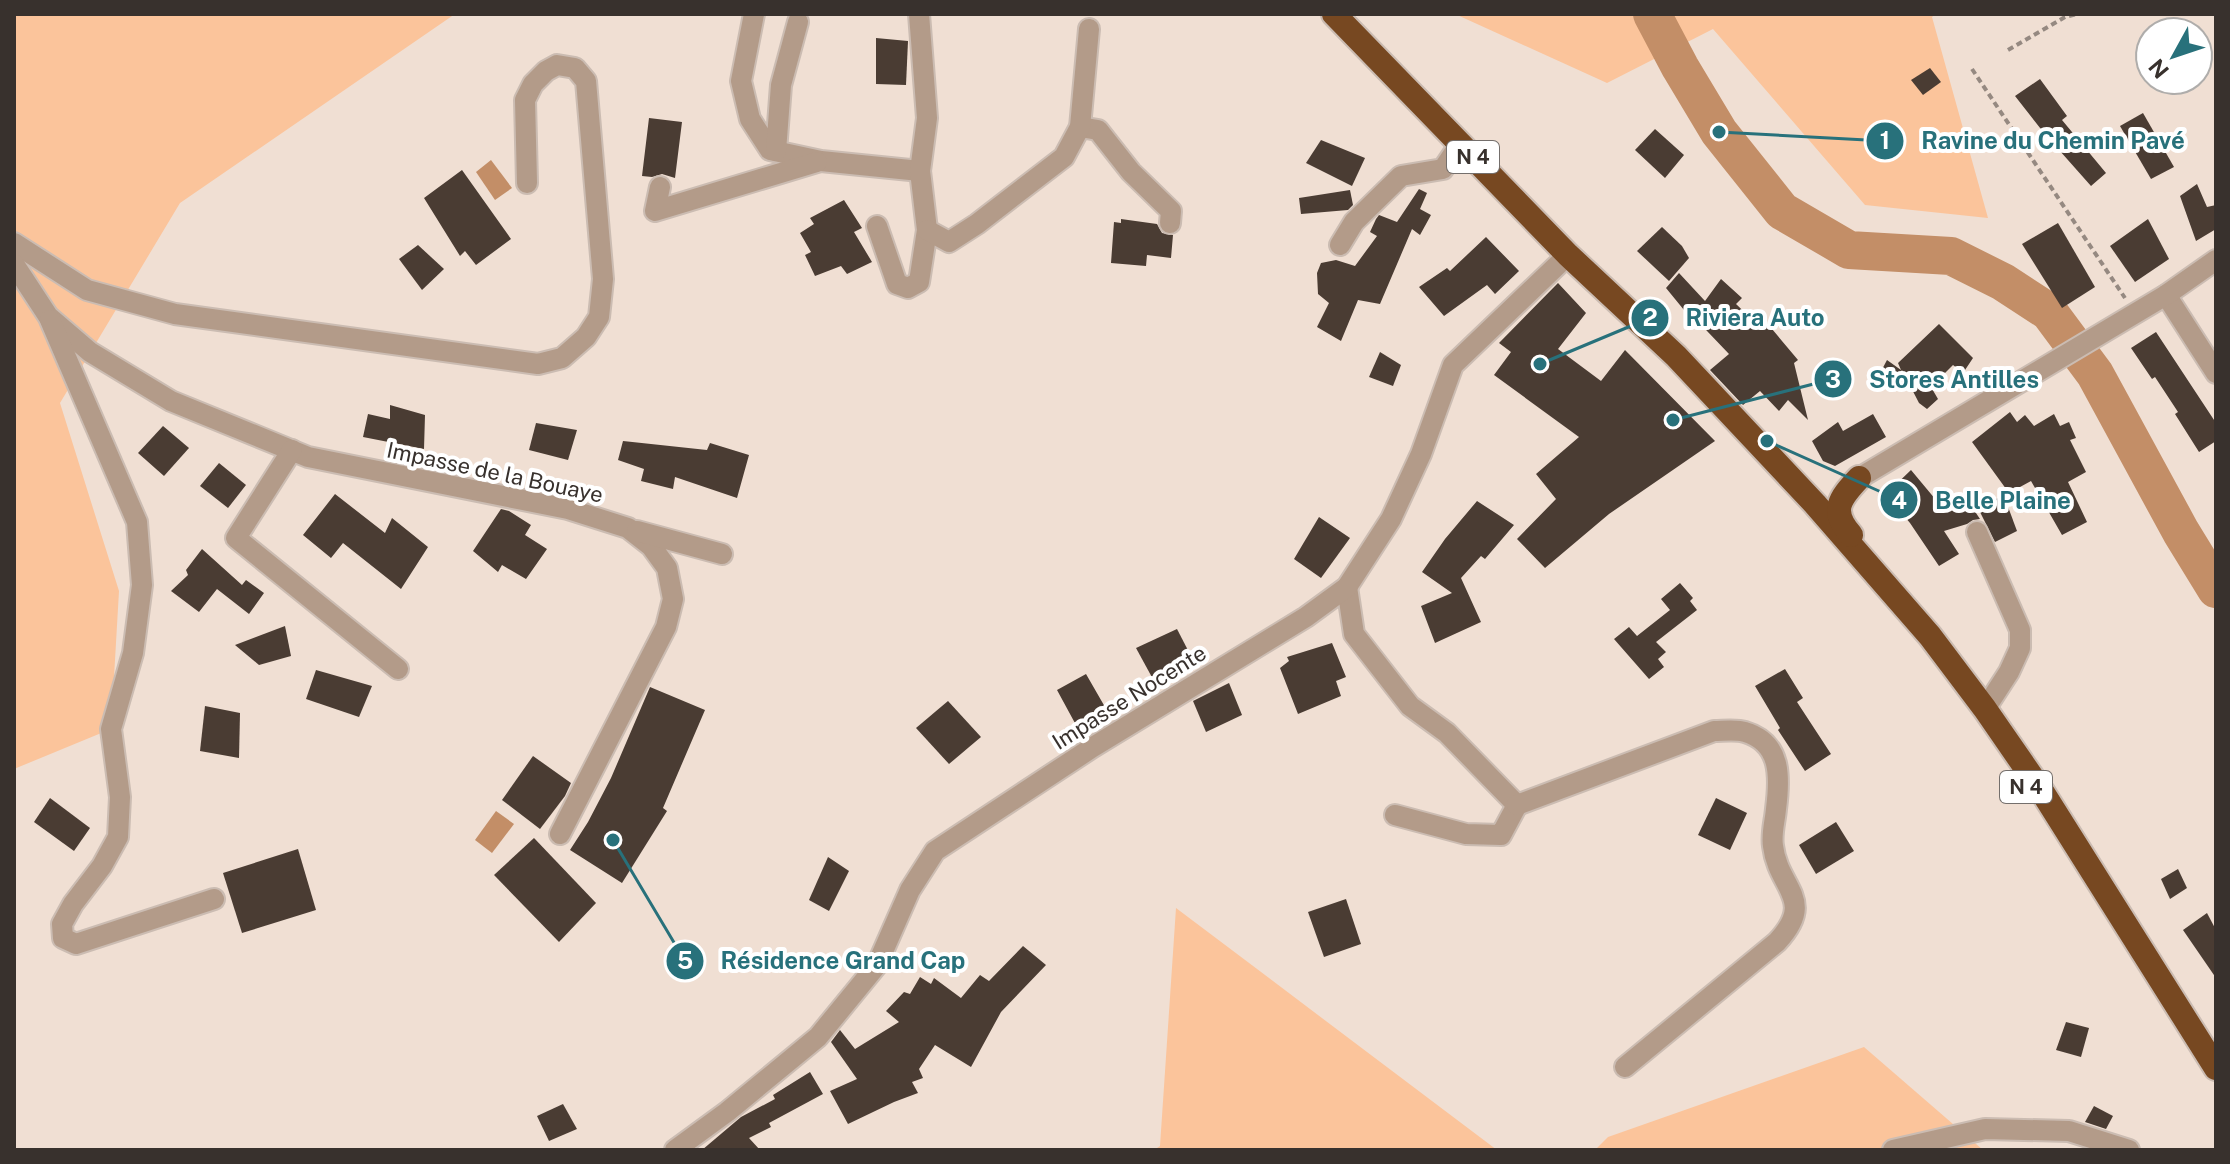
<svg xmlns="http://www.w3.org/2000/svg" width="2230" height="1164" font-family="'Public Sans',sans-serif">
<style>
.green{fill:#fbc49b}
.water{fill:#c38e67}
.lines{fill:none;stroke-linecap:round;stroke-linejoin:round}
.river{stroke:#c38e67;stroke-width:38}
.building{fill:#4a3c33}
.minor-casing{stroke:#cbbcb2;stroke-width:24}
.highway-casing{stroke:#cbbcb2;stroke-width:28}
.path{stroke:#958981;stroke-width:4;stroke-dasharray:6 4;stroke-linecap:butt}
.minor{stroke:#b39b89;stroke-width:20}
.highway{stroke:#774821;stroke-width:24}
.labels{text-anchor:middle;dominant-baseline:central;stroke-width:8;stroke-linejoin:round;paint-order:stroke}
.shield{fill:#fff;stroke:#746f6c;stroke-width:2}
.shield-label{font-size:20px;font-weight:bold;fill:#38312d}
.street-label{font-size:22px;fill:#38312d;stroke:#fff}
.leader{fill:none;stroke:#28717b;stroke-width:3}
.callout-dot{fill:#28717b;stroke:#fff;stroke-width:3}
.mark-label{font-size:24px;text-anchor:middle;font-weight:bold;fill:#fff}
.callout-label{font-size:24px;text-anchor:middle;font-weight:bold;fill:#28717b;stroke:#fff;stroke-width:8;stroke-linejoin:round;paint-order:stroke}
</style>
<rect width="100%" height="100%" fill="#f0dfd3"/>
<!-- green -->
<g class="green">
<path d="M 14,14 L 455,14 L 180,203 L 60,403 L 119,591 L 111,729 L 14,769 Z"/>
<path d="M 1455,14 L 1936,14 L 1932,17 L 1988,218 L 1865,205 L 1713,29 L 1607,83 Z"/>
<path d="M 1176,908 L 1497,1150 L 1154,1150 L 1160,1146 Z"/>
<path d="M 1864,1047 L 1983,1150 L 1595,1150 L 1608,1137 Z"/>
</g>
<!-- water -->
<g class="water">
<path d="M 491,160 L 512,188 L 495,200 L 476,172 Z"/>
<path d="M 496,811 L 514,824 L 492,853 L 475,840 Z"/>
</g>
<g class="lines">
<!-- river -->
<path class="river" d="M 1652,14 L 1680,67 L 1719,132 L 1782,211 L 1849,250 L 1951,256 L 2003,282 L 2049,312 L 2095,374 L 2181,532 L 2216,589"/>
</g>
<!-- building -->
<g class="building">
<path d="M 876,38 L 908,41 L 906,85 L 876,84 Z"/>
<path d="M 1930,68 L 1941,82 L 1923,95 L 1911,80 Z"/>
<path d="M 2040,79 L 2067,116 L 2062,120 L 2106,173 L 2091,186 L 2044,133 L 2015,96 Z"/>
<path d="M 2143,113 L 2174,167 L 2151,179 L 2120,126 Z"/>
<path d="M 649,118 L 682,122 L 675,178 L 662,174 L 652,177 L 642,176 Z"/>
<path d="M 1655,129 L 1684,155 L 1665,178 L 1635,150 Z"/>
<path d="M 1321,140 L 1365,158 L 1352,186 L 1306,163 Z"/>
<path d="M 462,170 L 511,239 L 476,265 L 465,251 L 460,256 L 424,198 Z"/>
<path d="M 2197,184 L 2207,207 L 2216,205 L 2216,229 L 2196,241 L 2180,196 Z"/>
<path d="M 1419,189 L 1427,193 L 1420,209 L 1431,215 L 1420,235 L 1412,229 L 1380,304 L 1358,300 L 1341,341 L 1317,327 L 1329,303 L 1318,294 L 1317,273 L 1321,263 L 1336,260 L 1355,266 L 1377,236 L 1370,232 L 1376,219 L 1379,215 L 1397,222 Z"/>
<path d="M 1350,190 L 1353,205 L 1348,210 L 1301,214 L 1299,198 Z"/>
<path d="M 844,200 L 862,228 L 854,232 L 872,262 L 847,274 L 841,266 L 815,276 L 805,255 L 811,252 L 800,233 L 814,224 L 810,218 Z"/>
<path d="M 1121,219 L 1157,224 L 1162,233 L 1173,235 L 1171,258 L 1147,255 L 1146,266 L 1111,263 L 1114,222 L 1121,223 Z"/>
<path d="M 2148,219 L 2169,259 L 2135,282 L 2110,246 Z"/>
<path d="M 2058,223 L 2095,287 L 2062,308 L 2022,244 Z"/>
<path d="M 1662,227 L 1682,246 L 1689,258 L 1669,281 L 1637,251 Z"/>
<path d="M 1486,237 L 1519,271 L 1495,294 L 1487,285 L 1444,316 L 1419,287 L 1447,268 L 1450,271 Z"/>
<path d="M 418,245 L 444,269 L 422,290 L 399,259 Z"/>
<path d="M 1679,273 L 1705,301 L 1721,279 L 1742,298 L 1736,304 L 1761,328 L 1767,323 L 1798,360 L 1794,363 L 1808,420 L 1788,400 L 1779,411 L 1760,391 L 1743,405 L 1710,370 L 1729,354 L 1686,309 L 1684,310 L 1666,288 Z"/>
<path d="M 1558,283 L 1586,313 L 1558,349 L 1601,381 L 1625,350 L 1715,441 L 1609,514 L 1545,568 L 1517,539 L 1556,499 L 1536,474 L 1579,437 L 1494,375 L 1511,352 L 1499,343 Z"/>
<path d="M 1939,324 L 1973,358 L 1963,373 L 1953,365 L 1931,387 L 1938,399 L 1927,409 L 1919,403 L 1902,370 L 1893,385 L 1878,377 L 1887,360 L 1901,370 L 1898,363 Z"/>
<path d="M 2156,332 L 2216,423 L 2216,441 L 2199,452 L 2175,414 L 2178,412 L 2155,377 L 2152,379 L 2131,348 Z"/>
<path d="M 1380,352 L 1401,365 L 1393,386 L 1369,377 Z"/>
<path d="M 390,405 L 425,415 L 424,449 L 363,437 L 368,414 L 390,419 Z"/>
<path d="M 2010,412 L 2017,422 L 2025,415 L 2034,426 L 2054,414 L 2060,426 L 2069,422 L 2076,438 L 2070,440 L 2086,472 L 2068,482 L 2087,522 L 2062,535 L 2031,481 L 2009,493 L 1972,442 Z"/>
<path d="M 1873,414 L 1886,437 L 1835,466 L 1823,461 L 1812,441 L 1838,422 L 1843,431 Z"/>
<path d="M 536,423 L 577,430 L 568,460 L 529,450 Z"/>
<path d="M 163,426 L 189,448 L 164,476 L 138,453 Z"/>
<path d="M 623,441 L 707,450 L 710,443 L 749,455 L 737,498 L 675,477 L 673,489 L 641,481 L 644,469 L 618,460 Z"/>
<path d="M 219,463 L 246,485 L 228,508 L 200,486 Z"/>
<path d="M 1911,470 L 1946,512 L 1970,504 L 1980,519 L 1973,520 L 1967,524 L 1944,531 L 1959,554 L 1939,566 L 1910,523 L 1886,494 Z"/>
<path d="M 335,494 L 385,533 L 392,518 L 428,547 L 401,589 L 343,543 L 331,558 L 303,535 Z"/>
<path d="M 2004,496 L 2017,531 L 1995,542 L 1977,506 Z"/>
<path d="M 1477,501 L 1514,525 L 1485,559 L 1481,556 L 1461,578 L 1481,622 L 1435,643 L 1421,606 L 1452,593 L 1422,572 L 1445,539 Z"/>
<path d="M 501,509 L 509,511 L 531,525 L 525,535 L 547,549 L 526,579 L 502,565 L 498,572 L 473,551 Z"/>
<path d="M 1319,517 L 1350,538 L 1321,578 L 1294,559 Z"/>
<path d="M 202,549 L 242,585 L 246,580 L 264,593 L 249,614 L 217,589 L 199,612 L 171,591 L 188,575 L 186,570 Z"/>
<path d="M 1680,583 L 1693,598 L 1690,601 L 1697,610 L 1656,642 L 1666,652 L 1658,659 L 1664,667 L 1649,679 L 1614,639 L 1629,627 L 1637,636 L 1670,610 L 1661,599 Z"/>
<path d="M 285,626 L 291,656 L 259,665 L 235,645 Z"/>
<path d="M 1177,629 L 1193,660 L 1154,681 L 1136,648 Z"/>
<path d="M 1332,643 L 1346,677 L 1336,681 L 1341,696 L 1298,714 L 1280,668 L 1289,661 L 1287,657 Z"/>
<path d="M 1785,669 L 1803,698 L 1797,702 L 1831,754 L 1805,771 L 1778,730 L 1780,728 L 1755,686 Z"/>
<path d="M 316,670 L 372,686 L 359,717 L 306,699 Z"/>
<path d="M 1086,674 L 1105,707 L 1097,712 L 1104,724 L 1088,733 L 1081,722 L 1076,725 L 1057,690 Z"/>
<path d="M 1229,683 L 1242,715 L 1206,732 L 1193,701 Z"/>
<path d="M 650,687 L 705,710 L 663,808 L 667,811 L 622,883 L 570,850 L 588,822 L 611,778 Z"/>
<path d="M 948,701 L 981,737 L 949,764 L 916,728 Z"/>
<path d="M 205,706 L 240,713 L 239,758 L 200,751 Z"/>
<path d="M 533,756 L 571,783 L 565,796 L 540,829 L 502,800 Z"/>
<path d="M 50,798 L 90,828 L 74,851 L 34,822 Z"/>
<path d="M 1716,798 L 1747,813 L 1730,850 L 1698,835 Z"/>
<path d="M 1836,822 L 1854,851 L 1816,874 L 1799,845 Z"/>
<path d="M 534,838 L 596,903 L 559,942 L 494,875 Z"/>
<path d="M 298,849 L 316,910 L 242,933 L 223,873 Z"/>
<path d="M 828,857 L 849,871 L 829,911 L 809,900 Z"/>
<path d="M 2178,869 L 2187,888 L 2170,899 L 2161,879 Z"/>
<path d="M 1346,899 L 1361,944 L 1324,957 L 1308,912 Z"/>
<path d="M 2207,913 L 2216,930 L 2216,978 L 2183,930 Z"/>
<path d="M 1023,946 L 1046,965 L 1001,1012 L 971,1067 L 935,1045 L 919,1069 L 923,1078 L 912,1082 L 918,1093 L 894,1102 L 848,1124 L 830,1091 L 857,1079 L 831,1042 L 840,1030 L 855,1049 L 899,1022 L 886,1011 L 904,992 L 910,994 L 920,977 L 931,984 L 934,978 L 961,998 L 980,975 L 989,981 Z"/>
<path d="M 2066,1022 L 2089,1028 L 2081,1057 L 2056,1050 Z"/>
<path d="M 810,1072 L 823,1094 L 769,1123 L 771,1127 L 749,1138 L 760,1150 L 702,1150 L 741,1117 L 775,1099 L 773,1095 Z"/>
<path d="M 563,1104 L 577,1129 L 549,1141 L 537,1116 Z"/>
<path d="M 2094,1106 L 2113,1116 L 2106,1129 L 2085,1122 Z"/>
</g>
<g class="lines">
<!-- minor casing -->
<g class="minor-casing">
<g id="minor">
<path d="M 754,14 L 741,81 L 750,119 L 770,150 L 821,161 L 920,171"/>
<path d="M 1080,127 L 1098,130 L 1131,172 L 1171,211 L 1170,223"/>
<path d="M 776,151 L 781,85 L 798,22"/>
<path d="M 660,187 L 655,211 L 817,162"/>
<path d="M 877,226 L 897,284 L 908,288 L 919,282 L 927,230 L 920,171 L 927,118 L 919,14"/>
<path d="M 927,230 L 949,242 L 977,224 L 1064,157 L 1080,127 L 1089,29"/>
<path d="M 14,243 L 87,290 L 175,314 L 538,364 L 562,358 L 586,337 L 599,317 L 603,279 L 586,81 L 575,68 L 557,65 L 546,71 L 533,84 L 525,100 L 527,183"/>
<path d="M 1340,245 L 1354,222 L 1401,176 L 1443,169 L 1460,144"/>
<path d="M 14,264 L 48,316 L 90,352 L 171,401 L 308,457 L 568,509 L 628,528 L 651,546 L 667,568 L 673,599 L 666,627 L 560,834"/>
<path d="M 2166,295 L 2216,373"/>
<path d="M 50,320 L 137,522 L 142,585 L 133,653 L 111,729 L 120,797 L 118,837 L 102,866 L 73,904 L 62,924 L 63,938 L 76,944 L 214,899"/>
<path d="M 292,450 L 236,538 L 398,669"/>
<path d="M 1859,478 L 2166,295 L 2216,260"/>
<path d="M 637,531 L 722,554"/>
<path d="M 1977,532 L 2020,630 L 2020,648 L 2009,672 L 1985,709"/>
<path d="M 1347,587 L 1354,634 L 1410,706 L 1447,733 L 1517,805 L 1501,835 L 1466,834 L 1395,815"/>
<path d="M 1517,805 L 1714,731 C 1723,731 1736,729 1745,732 C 1782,743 1780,778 1776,809 C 1775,821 1771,834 1773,846 C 1778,889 1817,899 1777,942 L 1625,1067"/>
<path d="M 675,1150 L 727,1112 L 818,1037 L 877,965 L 910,890 L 935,851 L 1093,747 L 1306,617 L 1347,587 L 1391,519 L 1421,454 L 1453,365 L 1568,255"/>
<path d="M 1893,1150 L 1985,1129 L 2069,1131 L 2129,1150"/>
</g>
</g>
<!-- highway casing -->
<g class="highway-casing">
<g id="highway">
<path d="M 1334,14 L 1568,255 L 1676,356 L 1815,504 L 1930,636 L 1985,709 L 2043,793 L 2216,1068"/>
<path d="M 1851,535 C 1830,511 1839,499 1859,478"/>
</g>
</g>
<!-- path -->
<g class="path">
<path d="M 2008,50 L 2065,17 L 2077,14"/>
<path d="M 1972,69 L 2125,298"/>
</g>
<!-- minor -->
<use href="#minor" class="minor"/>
<!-- highway -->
<use href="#highway" class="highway"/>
</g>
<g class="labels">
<!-- shield labels -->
<g class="shield">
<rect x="1447" y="141" width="52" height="32" rx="6"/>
<rect x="2000" y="771" width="52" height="32" rx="6"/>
</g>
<g class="shield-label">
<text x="1473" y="157">N 4</text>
<text x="2026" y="787">N 4</text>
</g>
<!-- street labels -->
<g class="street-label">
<text transform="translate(495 472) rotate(12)">Impasse de la Bouaye</text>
<text transform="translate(1129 697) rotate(-32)">Impasse Nocente</text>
</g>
</g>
<!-- callouts -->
<path class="leader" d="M1719 132L1885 141M1540 364L1650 318M1673 420L1833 379M1767 441L1899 500M613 840L685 961"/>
<g class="callout-dot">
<circle cx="1719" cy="132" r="8"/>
<circle cx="1540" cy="364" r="8"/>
<circle cx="1673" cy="420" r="8"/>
<circle cx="1767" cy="441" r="8"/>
<circle cx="613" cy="840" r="8"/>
<circle cx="1885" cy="141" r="20"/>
<circle cx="1650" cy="318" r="20"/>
<circle cx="1833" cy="379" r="20"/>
<circle cx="1899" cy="500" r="20"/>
<circle cx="685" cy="961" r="20"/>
</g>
<g class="mark-label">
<text x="1885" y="149">1</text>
<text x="1650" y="326">2</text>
<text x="1833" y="388">3</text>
<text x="1899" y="509">4</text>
<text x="685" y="969">5</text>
</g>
<g class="callout-label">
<text x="2053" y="149">Ravine du Chemin Pavé</text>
<text x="1755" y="326">Riviera Auto</text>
<text x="1954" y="388">Stores Antilles</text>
<text x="2003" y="509">Belle Plaine</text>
<text x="843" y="969">Résidence Grand Cap</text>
</g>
<!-- border -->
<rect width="2230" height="1164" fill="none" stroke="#38312d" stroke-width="32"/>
<!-- north arrow -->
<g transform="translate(2174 56) rotate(230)"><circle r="38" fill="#ffffff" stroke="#afadab" stroke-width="2"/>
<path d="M0-6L14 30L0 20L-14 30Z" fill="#28717b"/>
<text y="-12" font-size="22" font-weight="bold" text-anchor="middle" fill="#38312d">N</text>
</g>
</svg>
